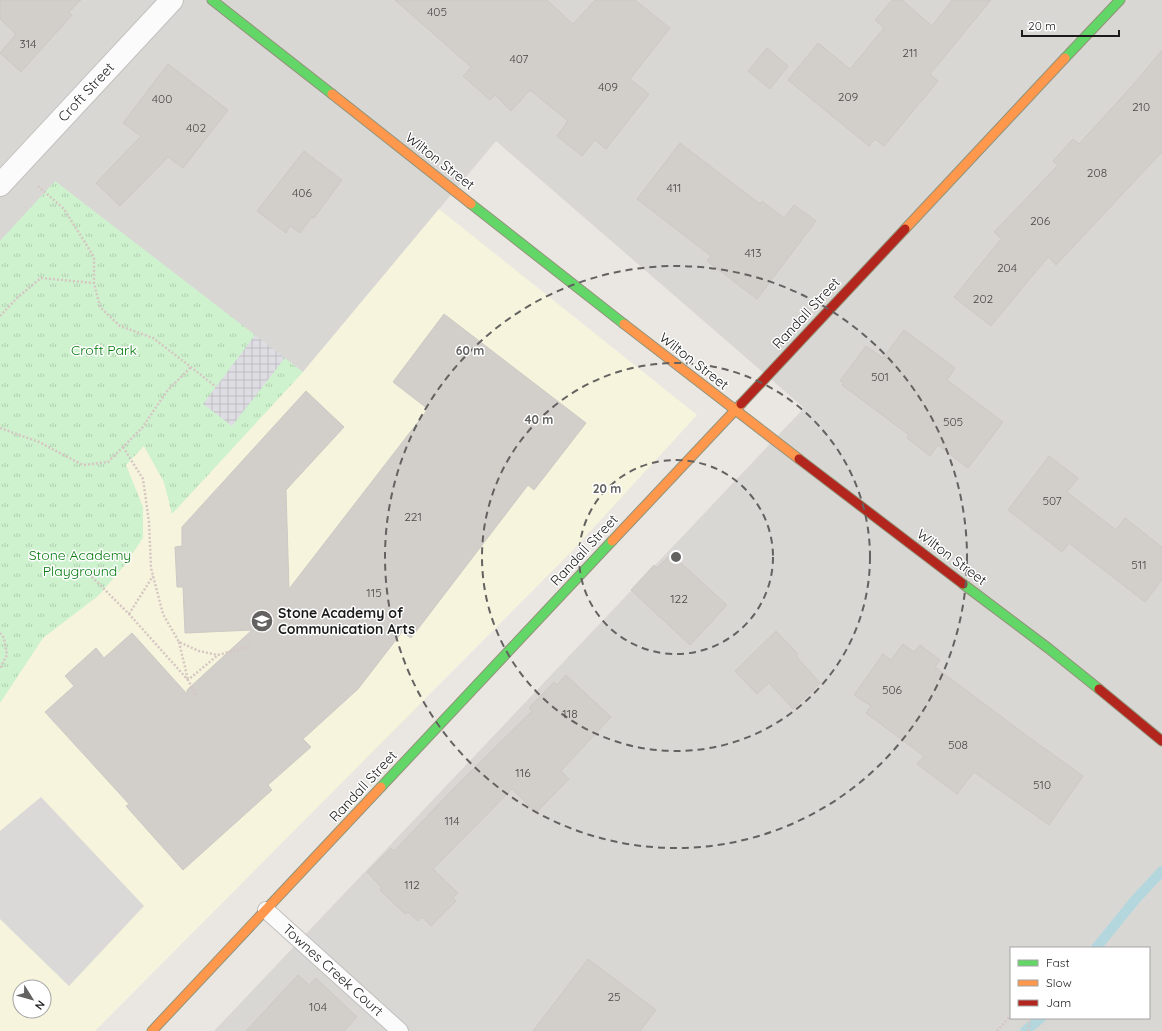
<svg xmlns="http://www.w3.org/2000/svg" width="1162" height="1031" font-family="Quicksand,sans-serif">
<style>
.residential{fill:#d9d7d4;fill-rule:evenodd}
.education{fill:#f6f4dc;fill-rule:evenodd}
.park{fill:url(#park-tufts)}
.parking{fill:#dad9d7}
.plaza{fill:url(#plaza-grid)}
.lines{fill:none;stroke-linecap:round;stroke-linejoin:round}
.stream{stroke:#b4d7de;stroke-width:10}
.building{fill:#d2cfcb;stroke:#cdc8c4}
.lane-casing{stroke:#c2c1bf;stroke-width:18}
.street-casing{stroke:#c2c1bf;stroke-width:24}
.fast-casing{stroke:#92937a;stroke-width:11}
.slow-casing{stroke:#92937a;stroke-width:11}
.jam-casing{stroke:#92937a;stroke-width:11}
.path{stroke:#d6c6c3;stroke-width:2.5;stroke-dasharray:2 2;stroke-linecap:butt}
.lane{stroke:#fcfbfb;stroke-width:16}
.street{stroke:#fcfbfb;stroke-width:22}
.fast{stroke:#63d668;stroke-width:9}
.slow{stroke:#ff974d;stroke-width:9}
.jam{stroke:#b3261e;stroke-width:9}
.ring{fill:none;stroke:#636261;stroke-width:2;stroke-dasharray:7 5}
.labels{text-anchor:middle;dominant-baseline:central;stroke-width:3;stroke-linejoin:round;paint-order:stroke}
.number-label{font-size:12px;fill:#494847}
.street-label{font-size:14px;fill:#1b1b1b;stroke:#fff}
.park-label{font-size:14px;fill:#077b0f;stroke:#fff}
.poi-label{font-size:14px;font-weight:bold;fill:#1b1b1b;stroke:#fff;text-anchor:start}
.centre{fill:#636261;stroke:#fff;stroke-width:2}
.ring-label{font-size:12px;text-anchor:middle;font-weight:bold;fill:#636261;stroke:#fff;stroke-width:3;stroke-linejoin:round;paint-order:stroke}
</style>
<defs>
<pattern id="park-tufts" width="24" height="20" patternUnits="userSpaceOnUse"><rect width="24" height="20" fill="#cef2ce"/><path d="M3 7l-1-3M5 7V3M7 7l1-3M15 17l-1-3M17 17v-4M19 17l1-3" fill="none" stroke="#b0cfb0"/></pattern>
<pattern id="plaza-grid" width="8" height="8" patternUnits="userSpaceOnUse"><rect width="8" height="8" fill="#dedde3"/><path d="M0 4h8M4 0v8" fill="none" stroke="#bebdc2"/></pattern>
</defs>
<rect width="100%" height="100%" fill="#eae7e2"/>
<!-- residential -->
<path class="residential" d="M 0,0 L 1162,0 L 1162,1031 L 214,1031 L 804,408 L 496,141 L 303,372 L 64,209 L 0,272 ZM 1011,948 L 1149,948 L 1149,1018 L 1011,1018 Z"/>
<!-- education -->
<path class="education" d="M 439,209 L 697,415 L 574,549 L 95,1031 L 0,1031 L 0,703 L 42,638 L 0,595 L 144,446 L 164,482 L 172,513 L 303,372 ZM 20,987 L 44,987 L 44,1011 L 20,1011 Z"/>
<!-- park -->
<path class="park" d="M 55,181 L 303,372 L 172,514 L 164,482 L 144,446 L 126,465 L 143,507 L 143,538 L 124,566 L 98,596 L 43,638 L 0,703 L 0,241 Z"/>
<!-- parking -->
<path class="parking" d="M 41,797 L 144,906 L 69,986 L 0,919 L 0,831 Z"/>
<!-- plaza -->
<path class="plaza" d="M 255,335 L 285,358 L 232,426 L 203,404 Z"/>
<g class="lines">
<!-- stream -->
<g class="stream">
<path d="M 1096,948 L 1135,900 L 1162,871"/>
<path d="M 1025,1031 L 1041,1018"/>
</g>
</g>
<!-- building -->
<g class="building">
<path d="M 0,0 L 81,0 L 69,12 L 72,15 L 21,72 L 0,53 L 16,34 L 0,19 Z"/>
<path d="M 395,0 L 547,0 L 573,24 L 595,0 L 635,0 L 670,28 L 630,79 L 649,94 L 606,149 L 595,140 L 582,156 L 557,136 L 568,121 L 530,90 L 511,111 L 495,95 L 490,100 L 463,76 L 471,67 Z"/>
<path d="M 892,0 L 902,0 L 932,26 L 952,0 L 991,0 L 930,74 L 938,81 L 884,146 L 875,139 L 869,146 L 788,80 L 818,43 L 850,69 L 884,28 L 875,20 Z"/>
<path d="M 767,48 L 788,66 L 770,89 L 748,71 Z"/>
<path d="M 1162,50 L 1162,152 L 1056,265 L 1048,257 L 991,326 L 954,297 L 1001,239 L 994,232 L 1058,165 L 1053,161 L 1073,139 L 1079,144 L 1132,86 Z"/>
<path d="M 168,64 L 228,110 L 183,168 L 168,157 L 120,206 L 96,183 L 141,136 L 123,123 Z"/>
<path d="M 680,143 L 760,204 L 762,201 L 784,218 L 794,205 L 816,221 L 757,299 L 707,261 L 711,256 L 637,199 Z"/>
<path d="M 304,151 L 342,180 L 314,218 L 312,217 L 300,233 L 290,226 L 286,233 L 257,211 Z"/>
<path d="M 444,314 L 586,423 L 534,490 L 528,485 L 411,638 L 402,632 L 358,689 L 303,739 L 311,747 L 268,785 L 272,790 L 183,870 L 126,806 L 129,804 L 45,712 L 74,686 L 65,676 L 96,648 L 104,658 L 132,633 L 187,694 L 187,690 L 252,630 L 185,633 L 183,587 L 177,587 L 175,547 L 182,546 L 182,527 L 306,391 L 344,427 L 286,490 L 289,589 L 428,409 L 393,382 Z"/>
<path d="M 904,330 L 955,368 L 947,380 L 1003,422 L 968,468 L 938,445 L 930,456 L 907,438 L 909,435 L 842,385 L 844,383 L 840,381 L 866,346 L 883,358 Z"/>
<path d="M 1049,456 L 1078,478 L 1067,492 L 1116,530 L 1125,518 L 1162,547 L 1162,580 L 1145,602 L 1069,543 L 1062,552 L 1008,510 Z"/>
<path d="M 671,554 L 727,605 L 690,645 L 631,590 L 654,565 L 657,568 Z"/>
<path d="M 776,631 L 798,654 L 796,656 L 820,683 L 793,709 L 769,683 L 757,694 L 735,671 Z"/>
<path d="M 903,644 L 914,652 L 920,645 L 940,660 L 935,667 L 1030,738 L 1083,776 L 1049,825 L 974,772 L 957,794 L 917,764 L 924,756 L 866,713 L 871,706 L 854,695 L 883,654 L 891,660 Z"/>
<path d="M 566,675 L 611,717 L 561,771 L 569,779 L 536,813 L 512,789 L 433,869 L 458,893 L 453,898 L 456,901 L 431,926 L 422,917 L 418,921 L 408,912 L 405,914 L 380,890 L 382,888 L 367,872 L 391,848 L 394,851 L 456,786 L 532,711 L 529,708 L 554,682 L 557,685 Z"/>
<path d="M 588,959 L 656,1010 L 640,1031 L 533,1031 Z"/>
<path d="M 298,975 L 309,985 L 316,978 L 357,1017 L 344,1031 L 246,1031 Z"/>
</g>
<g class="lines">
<!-- lane casing -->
<g class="lane-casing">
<path id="lane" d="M 266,910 L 400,1031"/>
</g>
<!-- street casing -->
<g class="street-casing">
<path id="street" d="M 0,185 L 172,0"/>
</g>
<!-- fast casing -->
<g class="fast-casing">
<g id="fast">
<path d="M 212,0 L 332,94"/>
<path d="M 1065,58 L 1120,0"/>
<path d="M 471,204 L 624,324"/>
<path d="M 963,584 L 1048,648 L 1099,689"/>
<path d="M 381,787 L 612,541"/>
</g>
</g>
<!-- slow casing -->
<g class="slow-casing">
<g id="slow">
<path d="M 332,94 L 471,204"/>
<path d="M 905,229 L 1065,58"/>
<path d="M 624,324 L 799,459"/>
<path d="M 612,541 L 741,404"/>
<path d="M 152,1031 L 381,787"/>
</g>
</g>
<!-- jam casing -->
<g class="jam-casing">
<g id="jam">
<path d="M 741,404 L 905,229"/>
<path d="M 799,459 L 963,584"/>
<path d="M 1099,689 L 1162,741"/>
</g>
</g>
<!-- path -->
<g class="path">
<path d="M 38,186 L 64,209 L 94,257 L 94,283 L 100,307 L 120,326 L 153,338 L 191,367 L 216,387"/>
<path d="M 0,316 L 18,297 L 41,278 L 94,283"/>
<path d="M 0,428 L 39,442 L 83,465 L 108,462 L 142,428 L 167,391 L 191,367"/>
<path d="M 123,447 L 143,479 L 149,522 L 151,568 L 163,614 L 179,642 L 199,651 L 218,655"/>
<path d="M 89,574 L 129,614 L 188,680"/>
<path d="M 129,614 L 153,576"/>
<path d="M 0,633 L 4,638 L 7,655 L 0,668"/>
<path d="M 179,642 L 188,680"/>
<path d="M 196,695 L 188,680 L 218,655 L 250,646"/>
<path d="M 997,1031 L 1011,1015"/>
<path d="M 1028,1031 L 1030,1018"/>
</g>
<!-- lane -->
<use href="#lane" class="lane"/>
<!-- street -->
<use href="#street" class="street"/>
<!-- fast -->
<use href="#fast" class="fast"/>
<!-- slow -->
<use href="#slow" class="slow"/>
<!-- jam -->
<use href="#jam" class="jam"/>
</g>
<!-- distance rings -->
<g class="ring">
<circle cx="676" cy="557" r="97"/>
<circle cx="676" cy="557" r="194"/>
<circle cx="676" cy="557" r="291"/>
</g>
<!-- icons -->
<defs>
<g id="school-disc" transform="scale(1.15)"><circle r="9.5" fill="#636261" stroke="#fff"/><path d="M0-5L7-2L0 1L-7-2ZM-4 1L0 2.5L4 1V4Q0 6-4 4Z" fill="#fff"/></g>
</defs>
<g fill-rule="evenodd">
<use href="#school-disc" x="262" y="621"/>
</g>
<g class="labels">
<!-- number labels -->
<g class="number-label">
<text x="437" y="11">405</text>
<text x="28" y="43">314</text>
<text x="910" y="52">211</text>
<text x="519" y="58">407</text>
<text x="608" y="86">409</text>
<text x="848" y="96">209</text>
<text x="162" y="98">400</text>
<text x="1141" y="106">210</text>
<text x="196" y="127">402</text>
<text x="1097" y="172">208</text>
<text x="674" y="187">411</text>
<text x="302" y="192">406</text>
<text x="1040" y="220">206</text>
<text x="753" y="252">413</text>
<text x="1007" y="267">204</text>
<text x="983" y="298">202</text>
<text x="880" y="376">501</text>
<text x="953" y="421">505</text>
<text x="1052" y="500">507</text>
<text x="413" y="516">221</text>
<text x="1139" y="564">511</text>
<text x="374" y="592">115</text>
<text x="679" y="598">122</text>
<text x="892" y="689">506</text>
<text x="570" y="713">118</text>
<text x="958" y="744">508</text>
<text x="523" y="772">116</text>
<text x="1042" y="784">510</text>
<text x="452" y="820">114</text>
<text x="412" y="884">112</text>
<text x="614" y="996">25</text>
<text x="318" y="1006">104</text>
</g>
<!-- street labels -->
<g class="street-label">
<text transform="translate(86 92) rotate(-47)">Croft Street</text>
<text transform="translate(440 161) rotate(38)">Wilton Street</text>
<text transform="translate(806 313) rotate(-47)">Randall Street</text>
<text transform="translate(694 361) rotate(38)">Wilton Street</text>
<text transform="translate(584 550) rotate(-47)">Randall Street</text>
<text transform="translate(952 557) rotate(37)">Wilton Street</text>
<text transform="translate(363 786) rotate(-47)">Randall Street</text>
<text transform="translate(333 970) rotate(42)">Townes Creek Court</text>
</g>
<!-- park labels -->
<g class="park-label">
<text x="104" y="350">Croft Park</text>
<text x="80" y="555">Stone Academy<tspan x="80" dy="16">Playground</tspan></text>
</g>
<!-- poi labels -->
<g class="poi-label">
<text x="278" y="613">Stone Academy of<tspan x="278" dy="16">Communication Arts</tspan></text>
</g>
</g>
<circle cx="676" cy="557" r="6" class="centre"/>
<g class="ring-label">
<text x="470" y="355">60 m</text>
<text x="539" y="424">40 m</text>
<text x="607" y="493">20 m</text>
</g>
<!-- legend -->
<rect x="1010" y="947" width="140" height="72" fill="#ffffff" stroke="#a4a4a4"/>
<rect x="1018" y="960" width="20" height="6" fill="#63d668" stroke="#a4a4a4"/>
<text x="1046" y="967" font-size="12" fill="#1b1b1b">Fast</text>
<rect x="1018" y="980" width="20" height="6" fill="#ff974d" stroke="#a4a4a4"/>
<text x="1046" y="987" font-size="12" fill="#1b1b1b">Slow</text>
<rect x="1018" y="1000" width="20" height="6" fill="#b3261e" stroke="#a4a4a4"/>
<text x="1046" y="1007" font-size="12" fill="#1b1b1b">Jam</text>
<!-- north arrow -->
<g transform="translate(32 999) rotate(127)"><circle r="19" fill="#ffffff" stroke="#a4a4a4"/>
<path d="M0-3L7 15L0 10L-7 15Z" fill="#636261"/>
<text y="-6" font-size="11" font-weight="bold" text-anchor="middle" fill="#1b1b1b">N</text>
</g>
<!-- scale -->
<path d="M1022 30v6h97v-6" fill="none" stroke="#1b1b1b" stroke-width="2"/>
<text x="1028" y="30" font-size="12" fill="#1b1b1b" stroke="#ffffff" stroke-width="3" paint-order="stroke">20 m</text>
</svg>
